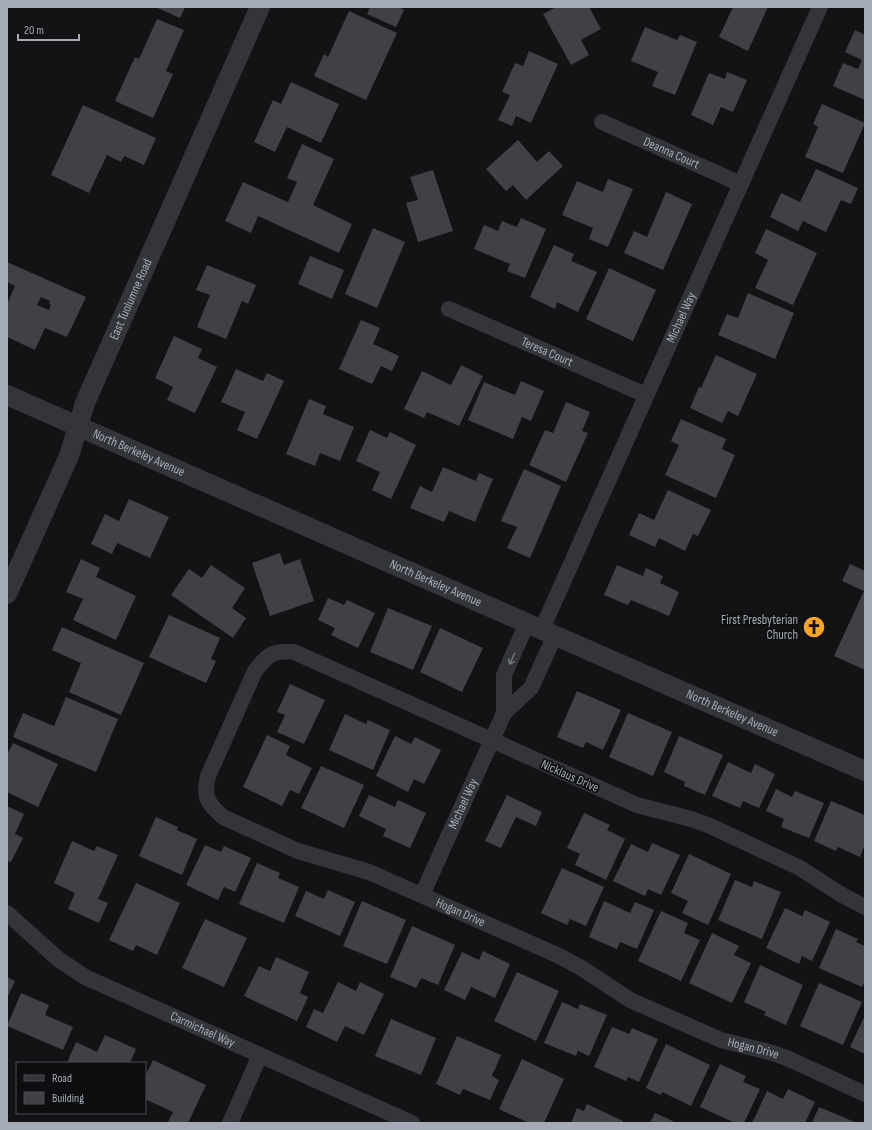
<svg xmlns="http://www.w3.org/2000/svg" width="872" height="1130" font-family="'Sofia Sans Condensed',sans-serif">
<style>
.building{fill:#3f4145;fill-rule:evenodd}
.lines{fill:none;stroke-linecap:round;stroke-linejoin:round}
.minor{stroke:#34353a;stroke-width:16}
.tertiary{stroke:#34353a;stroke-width:20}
.oneway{stroke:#72767e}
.labels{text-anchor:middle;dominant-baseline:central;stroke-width:3.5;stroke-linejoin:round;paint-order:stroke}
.street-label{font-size:13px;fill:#a4abb6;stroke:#0e0e10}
.poi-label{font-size:13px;fill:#a4abb6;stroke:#0e0e10;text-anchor:end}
</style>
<rect width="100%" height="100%" fill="#131315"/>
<!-- building -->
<g class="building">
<path d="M 155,7 L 185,7 L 180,18 Z"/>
<path d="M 370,7 L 399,7 L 404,10 L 396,27 L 367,14 Z"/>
<path d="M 556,7 L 589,7 L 601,29 L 581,40 L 589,55 L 571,65 L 543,14 Z"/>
<path d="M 733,7 L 768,7 L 748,51 L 719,37 Z"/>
<path d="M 349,11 L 397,33 L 366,100 L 314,76 L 324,54 L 328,57 Z"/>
<path d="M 157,19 L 184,30 L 166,71 L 173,74 L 153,118 L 115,101 L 135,57 L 139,59 Z"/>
<path d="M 645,27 L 677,40 L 680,35 L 697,42 L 675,95 L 652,86 L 658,72 L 631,61 Z"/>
<path d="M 855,30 L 865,35 L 865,100 L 833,86 L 843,63 L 858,69 L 862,60 L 845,52 Z"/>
<path d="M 529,51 L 558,64 L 531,123 L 516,116 L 512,126 L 498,120 L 510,95 L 502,92 L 515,63 L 523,66 Z"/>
<path d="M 727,72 L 747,80 L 733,112 L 721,107 L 713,125 L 691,115 L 709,73 L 725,79 Z"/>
<path d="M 291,82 L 339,104 L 321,143 L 287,127 L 275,152 L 254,142 L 273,100 L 281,104 Z"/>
<path d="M 822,104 L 865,123 L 843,173 L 805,157 L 818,127 L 813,124 Z"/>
<path d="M 83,105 L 156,138 L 144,165 L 124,156 L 121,162 L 107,155 L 89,193 L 51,175 Z"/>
<path d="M 518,140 L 537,162 L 549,151 L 563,166 L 526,200 L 513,185 L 506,191 L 486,169 Z"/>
<path d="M 302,144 L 334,159 L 313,205 L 352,224 L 339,253 L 258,216 L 251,233 L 225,221 L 243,182 L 288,202 L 297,182 L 287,178 Z"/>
<path d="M 816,169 L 858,188 L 851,204 L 841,200 L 826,232 L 803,221 L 798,231 L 770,217 L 781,193 L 800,202 Z"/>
<path d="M 433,170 L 453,231 L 418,242 L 406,203 L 418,200 L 410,177 Z"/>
<path d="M 608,179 L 633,189 L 608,247 L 589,239 L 593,228 L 562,215 L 577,181 L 603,192 Z"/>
<path d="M 666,192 L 692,204 L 663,270 L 624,253 L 634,231 L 647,237 Z"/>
<path d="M 521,218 L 546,229 L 525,278 L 507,271 L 510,264 L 474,249 L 484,225 L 498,231 L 502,221 L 517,227 Z"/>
<path d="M 373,228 L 405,242 L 377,308 L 345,294 Z"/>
<path d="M 766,229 L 817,253 L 793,305 L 755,288 L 768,260 L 755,253 Z"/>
<path d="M 554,245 L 574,254 L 571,261 L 597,272 L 578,312 L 557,302 L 555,309 L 530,297 Z"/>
<path d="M 310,256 L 344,270 L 332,299 L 298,284 Z"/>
<path d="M 7,262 L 86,297 L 67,337 L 45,328 L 35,350 L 7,337 L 7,304 L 15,286 L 7,282 ZM 41,297 L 50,301 L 49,304 L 51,305 L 49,310 L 37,305 Z"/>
<path d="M 207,265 L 256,285 L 248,304 L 242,301 L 226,339 L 197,327 L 210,295 L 196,290 Z"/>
<path d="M 609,268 L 656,290 L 633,341 L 586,319 Z"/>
<path d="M 748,293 L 794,313 L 775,359 L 718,335 L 727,314 L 738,318 Z"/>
<path d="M 361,320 L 380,328 L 373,344 L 399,356 L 392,371 L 381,366 L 372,384 L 339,369 Z"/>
<path d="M 174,336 L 202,349 L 198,358 L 217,367 L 195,413 L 167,400 L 173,387 L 155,378 Z"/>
<path d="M 716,355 L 757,374 L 738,416 L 728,411 L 722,423 L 690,408 L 699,387 L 701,388 Z"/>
<path d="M 461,365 L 483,376 L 459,426 L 427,412 L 424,418 L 404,409 L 422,371 L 451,385 Z"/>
<path d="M 236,369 L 263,381 L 267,373 L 284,381 L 257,439 L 237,430 L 245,412 L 221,402 Z"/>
<path d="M 521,381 L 544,391 L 531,421 L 522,417 L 513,439 L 468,420 L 484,382 L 515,395 Z"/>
<path d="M 309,399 L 326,406 L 323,414 L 354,427 L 340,461 L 320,453 L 315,466 L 286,454 Z"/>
<path d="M 566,402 L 590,412 L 582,431 L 588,433 L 566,482 L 529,465 L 545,430 L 553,433 Z"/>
<path d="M 681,419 L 726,439 L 722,449 L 735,455 L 716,498 L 665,475 L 679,445 L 671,441 Z"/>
<path d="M 370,430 L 387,438 L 390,432 L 416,445 L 391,499 L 372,490 L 380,472 L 356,461 Z"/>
<path d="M 443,467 L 476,481 L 479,473 L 493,479 L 475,522 L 449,511 L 444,522 L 410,508 L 420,486 L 432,492 Z"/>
<path d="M 524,469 L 561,486 L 530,558 L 507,548 L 517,527 L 501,521 Z"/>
<path d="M 668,490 L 711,510 L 698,536 L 693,534 L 685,551 L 659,538 L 655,547 L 629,535 L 639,513 L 654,520 Z"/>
<path d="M 129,499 L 169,517 L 150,558 L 117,543 L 112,554 L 91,544 L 105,514 L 119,521 Z"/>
<path d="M 280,553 L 284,565 L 300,559 L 314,601 L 270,616 L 252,563 Z"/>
<path d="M 81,559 L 100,568 L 96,577 L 136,596 L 116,640 L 73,620 L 83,599 L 66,592 Z"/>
<path d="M 850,564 L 865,571 L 865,670 L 834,656 L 864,591 L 842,581 Z"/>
<path d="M 211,565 L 245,588 L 232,608 L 246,618 L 233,638 L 171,595 L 189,569 L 202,578 Z"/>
<path d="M 617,565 L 643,576 L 646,568 L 663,576 L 660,583 L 679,592 L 669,616 L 631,600 L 628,605 L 604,595 Z"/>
<path d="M 328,598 L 344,605 L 347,600 L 375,613 L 358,648 L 331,635 L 335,628 L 318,620 Z"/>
<path d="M 388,608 L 432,626 L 413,670 L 370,652 Z"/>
<path d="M 169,615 L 220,638 L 211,659 L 216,661 L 206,683 L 149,657 Z"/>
<path d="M 62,627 L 144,663 L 121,715 L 69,692 L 81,663 L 52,650 Z"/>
<path d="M 440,628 L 483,648 L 462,692 L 420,672 Z"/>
<path d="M 290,684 L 325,700 L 304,744 L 277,732 L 285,715 L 277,712 Z"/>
<path d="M 577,691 L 621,710 L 603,750 L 586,742 L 583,748 L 557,737 Z"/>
<path d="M 66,697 L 118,719 L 96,772 L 13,737 L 23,713 L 54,726 Z"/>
<path d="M 628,713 L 672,732 L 653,776 L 609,757 Z"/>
<path d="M 345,714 L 366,724 L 368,720 L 390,730 L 373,770 L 329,750 Z"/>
<path d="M 267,735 L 290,746 L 286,755 L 312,768 L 299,794 L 290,790 L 282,806 L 243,787 Z"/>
<path d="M 395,736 L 411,744 L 415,737 L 441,750 L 424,784 L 414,779 L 408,792 L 376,776 Z"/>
<path d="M 679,736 L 723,755 L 705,795 L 684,786 L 685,782 L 664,772 Z"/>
<path d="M 13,743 L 58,764 L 38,807 L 7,792 L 7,755 Z"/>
<path d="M 728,762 L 751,773 L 755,764 L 775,774 L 759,808 L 743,801 L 740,808 L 712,796 Z"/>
<path d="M 321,766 L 364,785 L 344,828 L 301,808 Z"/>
<path d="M 776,789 L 792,797 L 795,791 L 824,803 L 809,838 L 781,827 L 784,819 L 766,811 Z"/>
<path d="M 369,795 L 395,807 L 398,800 L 426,813 L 410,848 L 383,836 L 386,829 L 359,816 Z"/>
<path d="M 507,795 L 542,812 L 536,826 L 516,817 L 501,848 L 485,841 Z"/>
<path d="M 831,801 L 865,815 L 865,844 L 860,857 L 838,847 L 836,851 L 814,841 Z"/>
<path d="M 7,806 L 24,814 L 15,834 L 23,838 L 11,862 L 7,861 Z"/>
<path d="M 584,813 L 610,825 L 607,830 L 625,839 L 606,880 L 575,865 L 580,854 L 567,848 Z"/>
<path d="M 156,817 L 178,827 L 177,830 L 197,839 L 182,875 L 139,856 Z"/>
<path d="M 72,841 L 94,851 L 97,846 L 118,855 L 98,899 L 108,903 L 99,923 L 68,909 L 75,893 L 54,883 Z"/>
<path d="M 652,843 L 680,855 L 661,895 L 648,889 L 645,896 L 613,881 L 631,844 L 648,852 Z"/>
<path d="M 205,845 L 221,852 L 224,846 L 251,858 L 235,892 L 224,887 L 218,900 L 186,885 Z"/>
<path d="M 689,854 L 731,874 L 708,925 L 682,913 L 688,901 L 671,893 Z"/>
<path d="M 257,863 L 280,873 L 278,878 L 299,887 L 284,923 L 239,904 Z"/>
<path d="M 562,868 L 604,887 L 586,926 L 570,919 L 567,925 L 541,913 Z"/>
<path d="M 735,880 L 752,887 L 754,881 L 781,892 L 762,939 L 718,920 Z"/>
<path d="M 136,883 L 180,903 L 157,955 L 136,945 L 133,951 L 109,940 Z"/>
<path d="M 328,890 L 355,902 L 340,936 L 295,916 L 306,891 L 324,899 Z"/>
<path d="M 362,901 L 406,920 L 387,964 L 343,946 Z"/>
<path d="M 604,901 L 630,913 L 635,902 L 654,910 L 637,949 L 620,942 L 617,949 L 589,937 Z"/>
<path d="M 785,908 L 802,916 L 805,910 L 830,922 L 812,961 L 802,956 L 799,964 L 766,948 Z"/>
<path d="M 661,911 L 688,923 L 684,933 L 700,940 L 681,981 L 638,961 Z"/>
<path d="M 205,919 L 247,938 L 224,987 L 182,968 Z"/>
<path d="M 412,926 L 455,945 L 438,985 L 421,978 L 416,988 L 390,977 Z"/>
<path d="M 836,929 L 858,939 L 856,942 L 865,946 L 865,981 L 862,987 L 819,968 Z"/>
<path d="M 712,933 L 739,946 L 734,955 L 751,963 L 732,1003 L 689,983 Z"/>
<path d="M 483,951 L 510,964 L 495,998 L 471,987 L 465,1000 L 444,990 L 462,952 L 479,960 Z"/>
<path d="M 276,957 L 309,972 L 300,993 L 308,997 L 297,1021 L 244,996 L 259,966 L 270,971 Z"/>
<path d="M 760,965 L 803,985 L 786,1025 L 764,1015 L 766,1012 L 744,1002 Z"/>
<path d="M 517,972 L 559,991 L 536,1041 L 494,1021 Z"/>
<path d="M 7,977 L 15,981 L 7,998 Z"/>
<path d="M 338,982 L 356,991 L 360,982 L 384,994 L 364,1035 L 345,1026 L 337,1042 L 306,1027 L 314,1009 L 323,1013 Z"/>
<path d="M 819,983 L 862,1002 L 843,1045 L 800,1026 Z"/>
<path d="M 21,993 L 49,1005 L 45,1015 L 73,1027 L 63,1050 L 7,1026 Z"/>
<path d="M 562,1002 L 578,1009 L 580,1004 L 607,1015 L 589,1056 L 578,1051 L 576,1056 L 544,1043 Z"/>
<path d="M 865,1015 L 865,1054 L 850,1047 Z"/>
<path d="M 391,1019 L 436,1038 L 421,1075 L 375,1056 Z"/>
<path d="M 612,1027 L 629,1034 L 632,1028 L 658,1039 L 639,1082 L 628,1077 L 626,1081 L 594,1067 Z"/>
<path d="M 105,1035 L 136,1049 L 130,1063 L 67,1063 L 76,1042 L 97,1052 Z"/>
<path d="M 457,1036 L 501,1055 L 492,1076 L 499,1080 L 490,1100 L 463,1089 L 460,1095 L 436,1084 Z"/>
<path d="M 666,1044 L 710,1065 L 691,1106 L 662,1092 L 661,1095 L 646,1088 Z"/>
<path d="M 522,1059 L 564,1079 L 544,1123 L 529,1123 L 499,1109 Z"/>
<path d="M 153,1060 L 206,1085 L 188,1123 L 168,1122 L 173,1112 L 145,1099 L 145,1077 Z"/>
<path d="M 720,1064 L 746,1076 L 743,1082 L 760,1089 L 744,1123 L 735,1123 L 700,1107 Z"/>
<path d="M 788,1089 L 815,1102 L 805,1123 L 752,1123 L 767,1091 L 783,1099 Z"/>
<path d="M 587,1104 L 623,1121 L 622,1123 L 571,1123 L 577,1108 L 584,1111 Z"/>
<path d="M 819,1107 L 857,1123 L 812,1123 Z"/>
<path d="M 655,1113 L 677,1123 L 650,1123 Z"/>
</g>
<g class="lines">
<!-- minor -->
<g class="minor">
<path id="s1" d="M 602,122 L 741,184"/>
<path id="s2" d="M 449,309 L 646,395"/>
<path id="s3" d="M 542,629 L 820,7"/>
<path d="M 504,713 L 504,675 L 527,623"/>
<path id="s4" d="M 422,895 L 504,713 L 531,688 L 555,635"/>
<path id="s5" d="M 865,907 L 842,895 L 800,868 L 708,825 L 691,819 L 637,805 L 294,652 C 273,650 267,655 255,671 L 208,776 C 203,797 207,803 223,817 L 298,851 L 369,872 L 557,955 L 580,967 L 630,1000 L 721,1040 L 773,1053 L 789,1059 L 865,1094"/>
<path id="s6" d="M 7,913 L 58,959 L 85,977 L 412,1123"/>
<path d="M 230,1123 L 260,1055"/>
</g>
<!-- tertiary -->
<g class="tertiary">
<path id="s7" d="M 7,395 L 695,697 L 865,771"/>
<path id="s8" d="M 7,594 L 69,456 L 85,403 L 260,7"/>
</g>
</g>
<!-- one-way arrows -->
<defs><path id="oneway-shaft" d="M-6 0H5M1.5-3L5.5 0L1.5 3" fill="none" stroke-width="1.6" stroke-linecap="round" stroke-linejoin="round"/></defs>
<use class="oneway" href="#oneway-shaft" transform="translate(512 659) rotate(114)"/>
<!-- icons -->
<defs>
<g id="church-disc" transform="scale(1.15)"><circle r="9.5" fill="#fba325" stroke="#0e0e10"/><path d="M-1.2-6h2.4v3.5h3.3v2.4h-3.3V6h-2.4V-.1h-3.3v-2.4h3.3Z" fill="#111"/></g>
</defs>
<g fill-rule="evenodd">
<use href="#church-disc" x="814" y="627"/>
</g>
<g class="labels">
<!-- street labels -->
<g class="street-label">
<text stroke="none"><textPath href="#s1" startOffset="76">Deanna Court</textPath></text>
<text stroke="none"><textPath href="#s8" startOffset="320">East Tuolumne Road</textPath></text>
<text stroke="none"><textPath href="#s3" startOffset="341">Michael Way</textPath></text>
<text stroke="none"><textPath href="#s2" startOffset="107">Teresa Court</textPath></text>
<text stroke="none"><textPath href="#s7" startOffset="144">North Berkeley Avenue</textPath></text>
<text stroke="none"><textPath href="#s7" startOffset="468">North Berkeley Avenue</textPath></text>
<text stroke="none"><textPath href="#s7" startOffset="792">North Berkeley Avenue</textPath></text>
<text transform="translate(570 776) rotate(24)">Nicklaus Drive</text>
<text stroke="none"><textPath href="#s4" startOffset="100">Michael Way</textPath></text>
<text stroke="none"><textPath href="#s5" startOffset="1092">Hogan Drive</textPath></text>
<text stroke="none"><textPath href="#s6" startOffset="230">Carmichael Way</textPath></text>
<text stroke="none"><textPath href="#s5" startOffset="1416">Hogan Drive</textPath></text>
</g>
<!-- poi labels -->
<g class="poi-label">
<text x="798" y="620">First Presbyterian<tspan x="798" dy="15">Church</tspan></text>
</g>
</g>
<!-- border -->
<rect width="872" height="1130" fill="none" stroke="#a4abb6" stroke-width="16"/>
<!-- legend -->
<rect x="16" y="1062" width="130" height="52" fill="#0e0e10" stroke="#4a4d52"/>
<rect x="24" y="1075" width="20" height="6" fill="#34353a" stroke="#4a4d52"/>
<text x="52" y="1082" font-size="12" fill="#a4abb6">Road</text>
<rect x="24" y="1092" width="20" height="12" fill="#3f4145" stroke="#4a4d52"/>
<text x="52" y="1102" font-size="12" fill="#a4abb6">Building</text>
<!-- scale -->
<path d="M18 34v6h61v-6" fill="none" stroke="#a4abb6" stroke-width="2"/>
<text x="24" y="34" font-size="12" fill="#a4abb6" stroke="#0e0e10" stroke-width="3" paint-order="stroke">20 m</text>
</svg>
